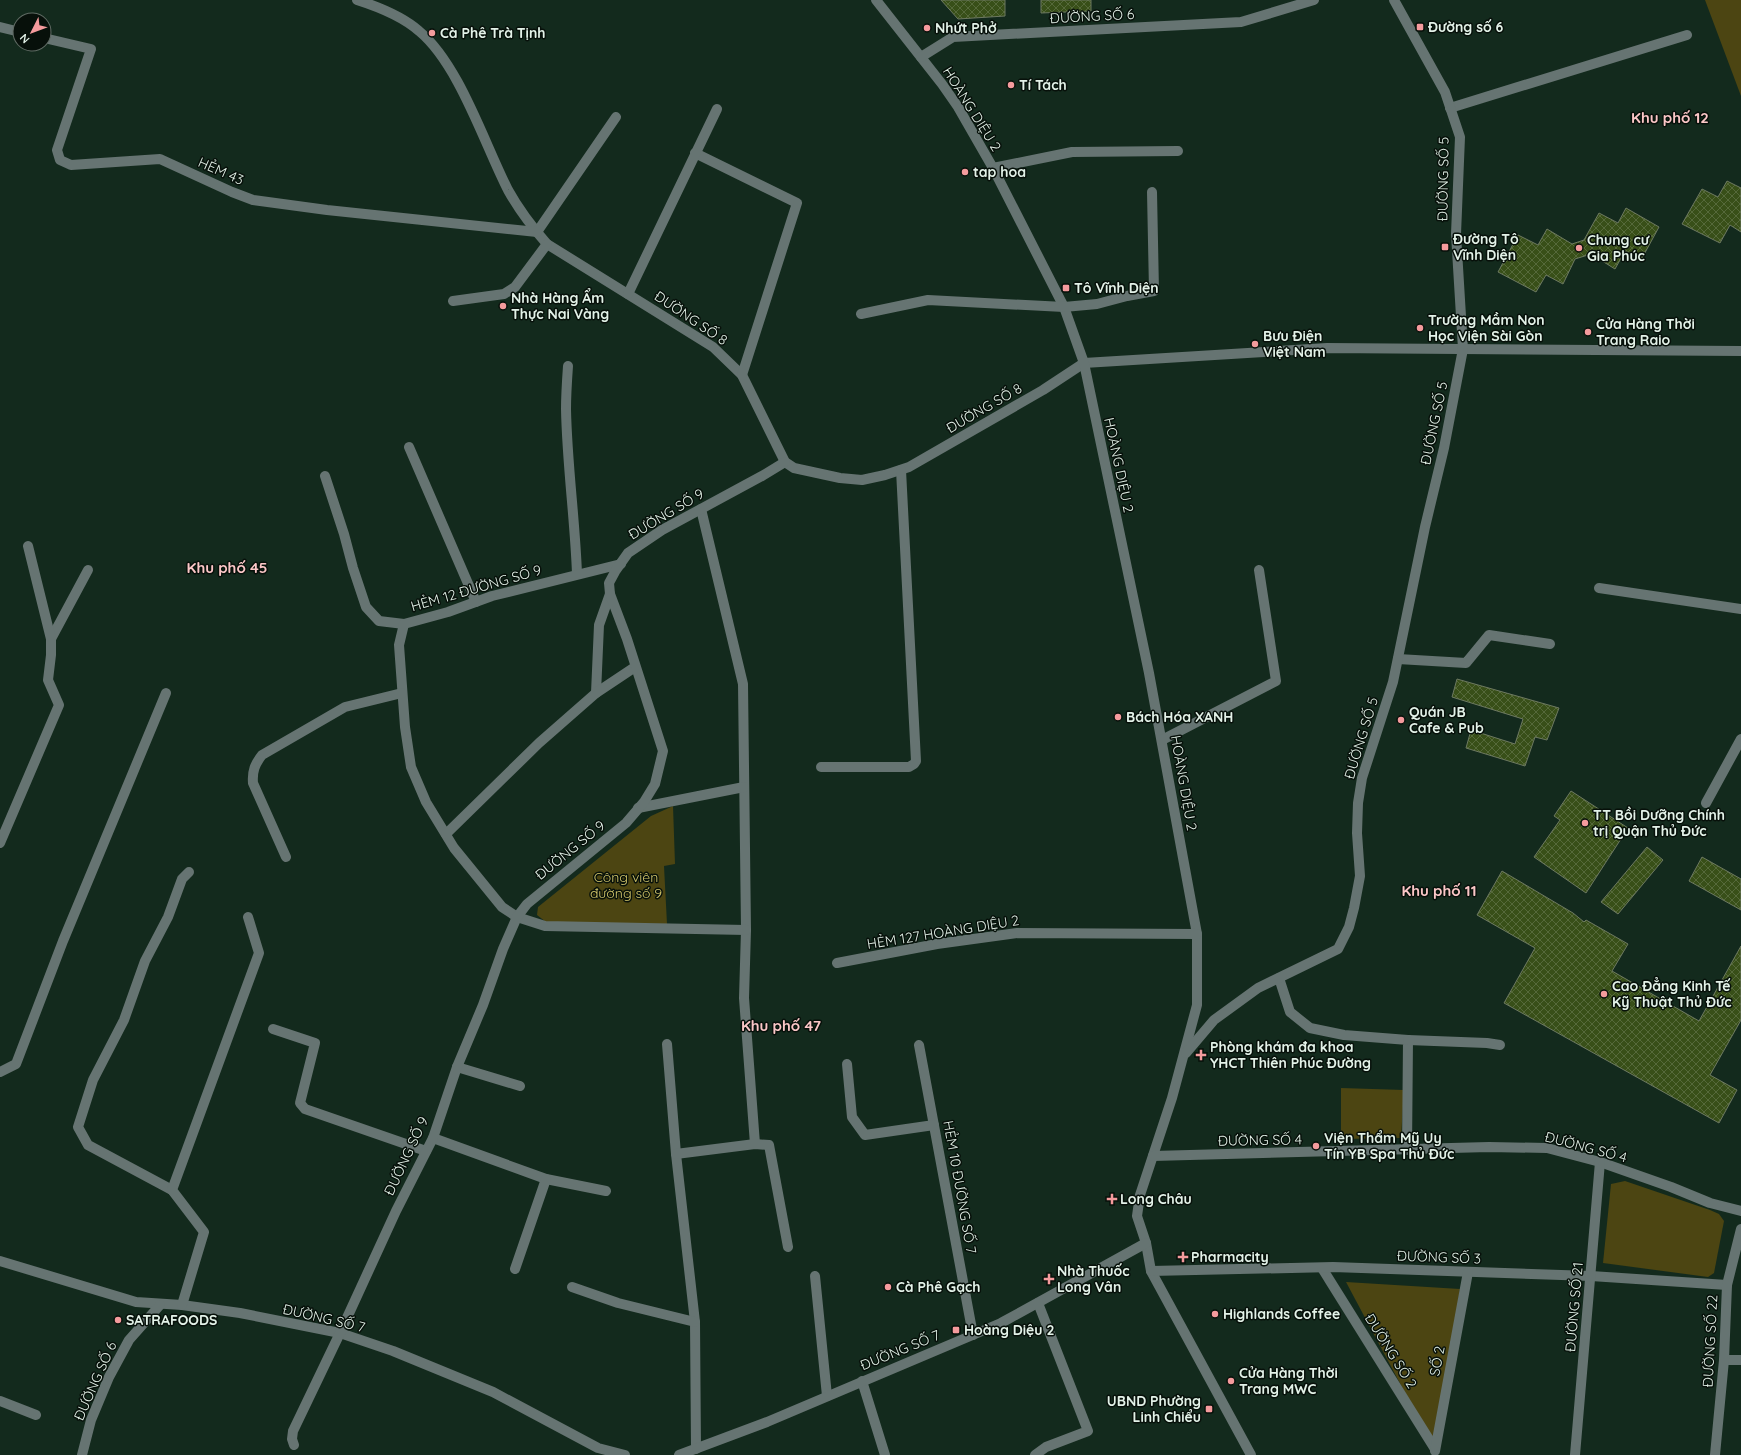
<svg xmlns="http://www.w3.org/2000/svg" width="1741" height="1455" font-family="Quicksand,sans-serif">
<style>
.park{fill:#4c4512}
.building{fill:url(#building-cross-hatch);stroke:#6d7961}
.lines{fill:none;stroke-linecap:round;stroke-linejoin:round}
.minor{stroke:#667472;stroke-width:10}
.poi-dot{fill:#f59b9d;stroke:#07100a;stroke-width:1.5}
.labels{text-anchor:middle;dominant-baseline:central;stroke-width:3;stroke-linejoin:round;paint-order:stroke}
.street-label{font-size:14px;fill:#e3f2e8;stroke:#07100a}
.poi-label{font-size:14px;font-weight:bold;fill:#e3f2e8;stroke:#07100a;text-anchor:start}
.park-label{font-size:14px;fill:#d5c86c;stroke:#07100a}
.neighbourhood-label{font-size:15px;font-weight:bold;fill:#fbc7c7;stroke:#07100a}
</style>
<defs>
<pattern id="building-cross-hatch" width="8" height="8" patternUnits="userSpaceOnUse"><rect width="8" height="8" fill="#384f18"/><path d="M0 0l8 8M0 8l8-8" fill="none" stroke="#55693a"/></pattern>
</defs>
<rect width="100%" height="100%" fill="#132a1d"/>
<!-- park -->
<g class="park">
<path d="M 1705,0 L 1741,0 L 1741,96 Z"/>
<path d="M 673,806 L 675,864 L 664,866 L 667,924 L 546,922 L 537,915 L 538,907 L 651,816 Z"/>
<path d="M 1341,1088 L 1404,1090 L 1401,1138 L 1341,1139 Z"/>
<path d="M 1625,1181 L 1710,1210 L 1719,1214 L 1724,1221 L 1714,1273 L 1708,1277 L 1603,1263 L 1611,1184 Z"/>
<path d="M 1346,1282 L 1460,1289 L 1435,1449 Z"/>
</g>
<!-- building -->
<g class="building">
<path d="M 941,0 L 1005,0 L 1005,16 L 958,19 Z"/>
<path d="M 1041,0 L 1091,0 L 1091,11 L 1041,13 Z"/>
<path d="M 1727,181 L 1741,188 L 1741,232 L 1730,225 L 1720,243 L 1682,224 L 1702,189 L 1718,197 Z"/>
<path d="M 1626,208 L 1659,227 L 1641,260 L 1625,251 L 1615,269 L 1591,254 L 1575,259 L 1563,284 L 1546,275 L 1536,292 L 1498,272 L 1518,235 L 1538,245 L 1547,229 L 1572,244 L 1584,240 L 1599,213 L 1618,223 Z"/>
<path d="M 1457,679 L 1559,708 L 1547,740 L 1535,737 L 1525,766 L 1466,748 L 1471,730 L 1515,744 L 1523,719 L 1452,697 Z"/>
<path d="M 1571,791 L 1628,828 L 1586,893 L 1534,857 L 1560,820 L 1554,816 Z"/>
<path d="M 1647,847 L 1663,860 L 1618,914 L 1601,902 Z"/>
<path d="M 1702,857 L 1741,879 L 1741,910 L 1689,881 Z"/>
<path d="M 1502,871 L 1573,913 L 1584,922 L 1586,920 L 1628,944 L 1612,971 L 1699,1021 L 1741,946 L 1741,1020 L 1710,1075 L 1737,1090 L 1719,1123 L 1504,1003 L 1535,948 L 1477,915 Z"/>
</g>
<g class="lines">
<!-- minor -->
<g class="minor">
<path d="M 357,0 C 379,7 402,16 419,31 C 459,64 484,143 508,190 C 519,210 532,227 547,244 L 713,347 L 742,375 L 785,462 L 794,468 L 840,478 L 862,480 L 885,475 L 909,467 L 1043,390 L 1084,363 L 1327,348 L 1741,351"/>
<path d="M 876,0 L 942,84 L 958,107 L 993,168 L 1064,307 L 1084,363 L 1149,673 L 1197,934 L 1197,1005 L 1172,1098 L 1140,1195 L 1137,1216 L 1146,1243 L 1151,1271 L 1251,1455"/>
<path d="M 0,27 L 20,32"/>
<path d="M 44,38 L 91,49 L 57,150 L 60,160 L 71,165 L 160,159 L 232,192 L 253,200 L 327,210 L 537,232 L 616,117"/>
<path d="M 921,57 L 953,37 L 1241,22 L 1314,0"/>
<path d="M 1450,108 L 1687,35"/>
<path d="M 695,153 L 797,203 L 742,375"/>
<path d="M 993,168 L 1072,152 L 1178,151"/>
<path d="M 628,294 L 717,109"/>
<path d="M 453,301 L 504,294 L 515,287 L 547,244"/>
<path d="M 861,314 L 928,300 L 1064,307 L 1097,304 L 1127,296 L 1154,291 L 1152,192"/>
<path d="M 568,366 C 567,380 566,395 566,409 C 567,464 575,519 577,574"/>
<path d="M 409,447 L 476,602"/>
<path d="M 325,476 L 344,534 L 353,568 L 366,607 L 379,621 L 404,624"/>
<path d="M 701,509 L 743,684 L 746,930 L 744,998 L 755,1144"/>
<path d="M 621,564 L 492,596 L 448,612 L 404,624 L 399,645 L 405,727 L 411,767 L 426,802 L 454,848 L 502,907 L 517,917 L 545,926 L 746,930"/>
<path d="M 1599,588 L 1741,609"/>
<path d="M 51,639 L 88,570"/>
<path d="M 1398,659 L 1466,663 L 1489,635 L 1550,644"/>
<path d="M 596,693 L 599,625 L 610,594"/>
<path d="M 1162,740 L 1276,681 L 1259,570"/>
<path d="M 821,767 L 909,767 L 914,764 L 916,761 L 901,470"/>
<path d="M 1706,803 L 1741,739"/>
<path d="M 638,808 L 744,787"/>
<path d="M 446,834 L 539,743 L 596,693 L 635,667"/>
<path d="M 0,843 L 59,705 L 48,680 L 51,655 L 51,639 L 28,546"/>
<path d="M 286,857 L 253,783 C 252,771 255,764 262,755 L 345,707 L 402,693"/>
<path d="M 837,963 L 937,944 L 1017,933 L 1197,934"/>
<path d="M 1279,978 L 1290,1012 L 1310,1028 L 1344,1035 L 1408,1040 L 1407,1150"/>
<path d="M 273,1029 L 315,1043 L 300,1103 L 305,1109 L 426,1151"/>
<path d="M 1408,1040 L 1487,1043 L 1500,1045"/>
<path d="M 667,1044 L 676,1154 L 695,1322 L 696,1449"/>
<path d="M 919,1045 L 973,1335"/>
<path d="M 1186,1053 L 1214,1020 L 1258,988 L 1338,949 L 1349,927 L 1354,908 L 1360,876 L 1357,833 L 1358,803 L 1362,778 L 1393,682 L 1425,527 L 1444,448 L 1463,349 L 1456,234 L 1460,137 L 1445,92 L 1394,0"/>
<path d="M 847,1064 L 852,1117 L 865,1135 L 934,1125"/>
<path d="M 457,1067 L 520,1086"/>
<path d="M 0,1072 L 16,1064 L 63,941 L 166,693"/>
<path d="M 433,1138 L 546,1179 L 606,1191"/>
<path d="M 676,1154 L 755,1144 L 769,1145 L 788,1247"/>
<path d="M 1153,1156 L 1489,1147 L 1547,1148 L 1600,1162 L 1671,1187 L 1710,1203 L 1741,1211"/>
<path d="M 172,1190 L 88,1145 L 78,1127 L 93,1080 L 124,1020 L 145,961 L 168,917 L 182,879 L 189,872"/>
<path d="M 0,1261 L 136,1302 L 182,1305 L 240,1313 L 340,1333 L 393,1351 L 493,1392 L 598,1448 L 625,1455"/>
<path d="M 1322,1268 L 1435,1449"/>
<path d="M 515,1269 L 546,1179"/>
<path d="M 1151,1271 L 1333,1267 L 1591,1276 L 1727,1285"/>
<path d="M 815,1276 L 827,1396"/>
<path d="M 572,1287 L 618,1303 L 695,1322"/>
<path d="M 182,1305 L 204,1232 L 172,1190 L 259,953 L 248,917"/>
<path d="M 1724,1360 L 1741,1360"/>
<path d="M 862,1381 L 885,1455"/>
<path d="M 0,1401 L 36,1415"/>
<path d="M 294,1445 L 292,1439 L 293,1431 L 340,1333 L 396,1211 L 433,1138 L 457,1067 L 483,1005 L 503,949 L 517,917 L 527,904 L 626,823 L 644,802 L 655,784 L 663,751 L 627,639 L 610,594 L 609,583 L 616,570 L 628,553 L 662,530 L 762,476 L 785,462"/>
<path d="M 1435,1451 L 1468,1272"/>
<path d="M 82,1455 L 91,1420 L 109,1377 L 129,1340 L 160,1305"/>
<path d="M 679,1455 L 767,1422 L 1001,1323 L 1146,1243"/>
<path d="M 1035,1455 L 1046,1447 L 1088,1431 L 1038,1303"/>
<path d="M 1575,1455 L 1600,1162"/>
<path d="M 1715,1455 L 1724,1360 L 1727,1285 L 1741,1229"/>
</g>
</g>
<!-- markers -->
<g class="poi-dot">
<rect x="1416" y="23" width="8" height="8" rx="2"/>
<circle cx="927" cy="28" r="4"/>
<circle cx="432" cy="33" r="4"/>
<circle cx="1011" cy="85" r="4"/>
<circle cx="965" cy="172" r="4"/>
<rect x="1441" y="243" width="8" height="8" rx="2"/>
<circle cx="1579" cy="248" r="4"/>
<rect x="1062" y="284" width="8" height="8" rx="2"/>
<circle cx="503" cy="306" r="4"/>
<circle cx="1420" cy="328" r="4"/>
<circle cx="1588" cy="332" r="4"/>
<circle cx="1255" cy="344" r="4"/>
<circle cx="1118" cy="717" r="4"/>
<circle cx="1401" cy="720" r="4"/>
<circle cx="1585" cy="823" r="4"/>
<circle cx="1604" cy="994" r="4"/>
<path d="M1199 1049h4v4h4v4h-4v4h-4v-4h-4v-4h4z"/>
<circle cx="1316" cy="1146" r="4"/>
<path d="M1110 1193h4v4h4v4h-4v4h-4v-4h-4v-4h4z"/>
<path d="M1181 1251h4v4h4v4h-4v4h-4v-4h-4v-4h4z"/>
<path d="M1047 1273h4v4h4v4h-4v4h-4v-4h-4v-4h4z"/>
<circle cx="888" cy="1287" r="4"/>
<circle cx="1215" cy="1314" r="4"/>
<circle cx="118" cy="1320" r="4"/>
<rect x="952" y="1326" width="8" height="8" rx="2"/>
<circle cx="1231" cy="1381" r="4"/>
<rect x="1205" y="1405" width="8" height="8" rx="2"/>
</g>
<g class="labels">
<!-- street labels -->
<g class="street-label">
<text transform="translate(1092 16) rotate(-3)">ĐƯỜNG SỐ 6</text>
<text transform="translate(972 109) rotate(58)">HOÀNG DIỆU 2</text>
<text transform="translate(221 171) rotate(24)">HẺM 43</text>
<text transform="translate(1443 179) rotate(-89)">ĐƯỜNG SỐ 5</text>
<text transform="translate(691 318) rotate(34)">ĐƯỜNG SỐ 8</text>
<text transform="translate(984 408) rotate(-30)">ĐƯỜNG SỐ 8</text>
<text transform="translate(1434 423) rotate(-78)">ĐƯỜNG SỐ 5</text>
<text transform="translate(1119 465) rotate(78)">HOÀNG DIỆU 2</text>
<text transform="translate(666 514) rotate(-31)">ĐƯỜNG SỐ 9</text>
<text transform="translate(476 588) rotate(-16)">HẺM 12 ĐƯỜNG SỐ 9</text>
<text transform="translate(1361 738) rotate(-73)">ĐƯỜNG SỐ 5</text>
<text transform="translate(1184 783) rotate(80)">HOÀNG DIỆU 2</text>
<text transform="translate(570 850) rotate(-39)">ĐƯỜNG SỐ 9</text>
<text transform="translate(943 932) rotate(-9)">HẺM 127 HOÀNG DIỆU 2</text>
<text transform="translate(1260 1140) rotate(-1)">ĐƯỜNG SỐ 4</text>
<text transform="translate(1586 1147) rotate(15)">ĐƯỜNG SỐ 4</text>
<text transform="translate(406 1156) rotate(-65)">ĐƯỜNG SỐ 9</text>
<text transform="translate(960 1187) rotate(80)">HẺM 10 ĐƯỜNG SỐ 7</text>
<text transform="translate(1439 1257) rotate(2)">ĐƯỜNG SỐ 3</text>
<text transform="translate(1574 1307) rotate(-85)">ĐƯỜNG SỐ 21</text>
<text transform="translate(324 1318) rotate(13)">ĐƯỜNG SỐ 7</text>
<text transform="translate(1710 1341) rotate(-87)">ĐƯỜNG SỐ 22</text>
<text transform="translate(900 1350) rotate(-22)">ĐƯỜNG SỐ 7</text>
<text transform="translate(1391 1351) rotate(58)">ĐƯỜNG SỐ 2</text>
<text transform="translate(1437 1361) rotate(-79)">SỐ 2</text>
<text transform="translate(95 1381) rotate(-66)">ĐƯỜNG SỐ 6</text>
</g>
<!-- poi labels -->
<g class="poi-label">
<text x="1428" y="27">Đường số 6</text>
<text x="935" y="28">Nhứt Phở</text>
<text x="440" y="33">Cà Phê Trà Tịnh</text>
<text x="1019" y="85">Tí Tách</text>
<text x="973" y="172">tap hoa</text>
<text x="1453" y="239">Đường Tô<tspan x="1453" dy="16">Vĩnh Diện</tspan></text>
<text x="1587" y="240">Chung cư<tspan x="1587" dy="16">Gia Phúc</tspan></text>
<text x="1074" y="288">Tô Vĩnh Diện</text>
<text x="511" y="298">Nhà Hàng Ẩm<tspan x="511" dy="16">Thực Nai Vàng</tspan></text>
<text x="1428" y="320">Trường Mầm Non<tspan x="1428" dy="16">Học Viện Sài Gòn</tspan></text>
<text x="1596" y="324">Cửa Hàng Thời<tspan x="1596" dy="16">Trang Raio</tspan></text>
<text x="1263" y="336">Bưu Điện<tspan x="1263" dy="16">Việt Nam</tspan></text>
<text x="1409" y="712">Quán JB<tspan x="1409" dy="16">Cafe &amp; Pub</tspan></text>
<text x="1126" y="717">Bách Hóa XANH</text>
<text x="1593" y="815">TT Bồi Dưỡng Chính<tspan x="1593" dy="16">trị Quận Thủ Đức</tspan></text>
<text x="1612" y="986">Cao Đẳng Kinh Tế<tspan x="1612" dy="16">Kỹ Thuật Thủ Đức</tspan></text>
<text x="1210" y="1047">Phòng khám đa khoa<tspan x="1210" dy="16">YHCT Thiên Phúc Đường</tspan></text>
<text x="1324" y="1138">Viện Thẩm Mỹ Uy<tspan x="1324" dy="16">Tín YB Spa Thủ Đức</tspan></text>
<text x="1120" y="1199">Long Châu</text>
<text x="1191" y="1257">Pharmacity</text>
<text x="1057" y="1271">Nhà Thuốc<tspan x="1057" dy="16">Long Vân</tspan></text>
<text x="896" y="1287">Cà Phê Gạch</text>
<text x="1223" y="1314">Highlands Coffee</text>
<text x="126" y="1320">SATRAFOODS</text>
<text x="964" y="1330">Hoàng Diệu 2</text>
<text x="1239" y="1373">Cửa Hàng Thời<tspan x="1239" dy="16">Trang MWC</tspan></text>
<text x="1201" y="1401" text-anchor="end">UBND Phường<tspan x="1201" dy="16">Linh Chiểu</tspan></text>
</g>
<!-- park labels -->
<g class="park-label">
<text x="626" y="877">Công viên<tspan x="626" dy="16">đường số 9</tspan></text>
</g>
<!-- neighbourhood labels -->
<g class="neighbourhood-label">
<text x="1670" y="117">Khu phố 12</text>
<text x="227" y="567">Khu phố 45</text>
<text x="1439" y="890">Khu phố 11</text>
<text x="781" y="1025">Khu phố 47</text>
</g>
</g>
<!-- north arrow -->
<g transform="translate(32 32) rotate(228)"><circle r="19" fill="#07100a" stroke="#5f6a63"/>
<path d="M0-3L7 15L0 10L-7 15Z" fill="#f59b9d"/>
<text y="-6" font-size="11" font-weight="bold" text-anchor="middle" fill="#e3f2e8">N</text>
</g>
</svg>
